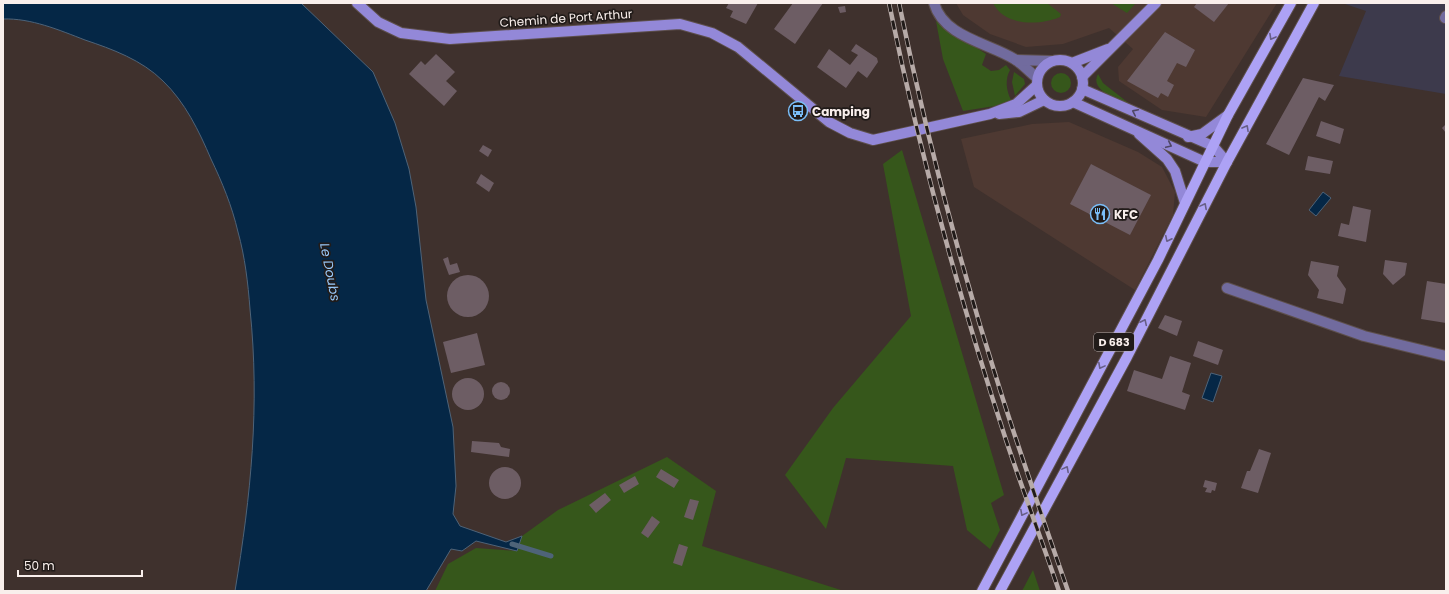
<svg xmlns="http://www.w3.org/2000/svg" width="1449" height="594" font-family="Poppins,sans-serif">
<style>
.built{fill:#4e3932}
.industrial{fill:#3d3a4c}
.green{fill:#36571b}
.water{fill:#052746;stroke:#4e6378}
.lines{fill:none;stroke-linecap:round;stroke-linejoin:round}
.stream{stroke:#4e6378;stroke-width:5}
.building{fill:#6d5d64}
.street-casing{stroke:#5d4f4c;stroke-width:12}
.secondary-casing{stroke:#5d4f4c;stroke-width:12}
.primary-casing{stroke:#5d4f4c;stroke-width:12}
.street{stroke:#716b9e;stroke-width:10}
.secondary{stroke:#9388d8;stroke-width:10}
.primary{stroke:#ada2f5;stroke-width:10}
.rail-casing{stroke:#b7aba8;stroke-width:4.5}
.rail{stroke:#211b19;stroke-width:3;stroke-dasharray:9;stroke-linecap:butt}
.oneway{stroke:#675e87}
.oneway2{stroke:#4f4765}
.labels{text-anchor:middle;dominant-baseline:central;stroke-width:3.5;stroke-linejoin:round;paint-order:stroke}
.shield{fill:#211b19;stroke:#b8afad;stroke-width:1}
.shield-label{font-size:11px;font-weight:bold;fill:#f9efec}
.street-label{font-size:12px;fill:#f9efec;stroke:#211b19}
.poi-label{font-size:12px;font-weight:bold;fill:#f9efec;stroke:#211b19;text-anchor:start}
.water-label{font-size:13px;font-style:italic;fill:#98c8f9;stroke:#211b19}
</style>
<rect width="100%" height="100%" fill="#3f312d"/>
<!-- built -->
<g class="built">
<path d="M 956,3 L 1277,3 L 1206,117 L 1162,110 L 1119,81 L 1118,67 L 1133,49 L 1109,28 L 1063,44 L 1026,47 L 990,34 L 963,15 Z"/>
<path d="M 1069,122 L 1138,152 L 1162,167 L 1175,192 L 1173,215 L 1135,290 L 974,187 L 961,139 L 1032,124 Z"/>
</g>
<!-- industrial -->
<path class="industrial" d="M 1342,3 L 1446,3 L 1446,94 L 1339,76 L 1366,11 Z"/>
<!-- green -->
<g class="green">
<path d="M 993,3 L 1047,3 L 1061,14 L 1060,17 C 1039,26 1004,26 993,3 Z"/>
<path d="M 1111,3 L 1136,3 L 1127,13 Z"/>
<path d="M 936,21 L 986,54 L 982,65 L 991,71 L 999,70 L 1006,65 L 1010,70 C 1005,79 1006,90 1011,100 L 995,106 L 963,111 L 943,59 Z"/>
<path d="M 1014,72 L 1024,79 L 1025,84 L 1015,96 L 1012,82 Z"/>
<circle cx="1061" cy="83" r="10"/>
<path d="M 1098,74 L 1103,83 L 1131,105 L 1129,106 C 1118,100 1089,90 1098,74 Z"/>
<path d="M 902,150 L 1004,495 L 991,503 L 1000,530 L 990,549 L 967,530 L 953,466 L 846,458 L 826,529 L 785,475 L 833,408 L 911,316 L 883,164 Z"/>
<path d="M 667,457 L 716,491 L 702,546 L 844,591 L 435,591 L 448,564 L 476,548 L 517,551 L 522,536 L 558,510 Z"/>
<path d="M 1033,570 L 1040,591 L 1022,591 Z"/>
</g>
<!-- water -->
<g class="water">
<path d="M 3,3 L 301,3 L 373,72 L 395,123 L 409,169 L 416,207 L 426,300 L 453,427 L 456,486 L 453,514 L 460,526 L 506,542 L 522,536 L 517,551 L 476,541 L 462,551 L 451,549 L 426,591 L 235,591 C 251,495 260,406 250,309 C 248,283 245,257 238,232 C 232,206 222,182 211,159 C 199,131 185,102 163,81 C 142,60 112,49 85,40 C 59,30 31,18 3,19 Z"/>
<path d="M 1323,192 L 1331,198 L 1316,216 L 1309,210 Z"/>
<path d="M 1211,373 L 1222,376 L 1213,402 L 1202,398 Z"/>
</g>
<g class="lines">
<!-- stream -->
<path class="stream" d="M 512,544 L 551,556"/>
</g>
<!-- building -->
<g class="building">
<path d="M 729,3 L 758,3 L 746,24 L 730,17 L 733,11 L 726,8 Z"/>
<path d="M 793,3 L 823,3 L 795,44 L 774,29 Z"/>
<path d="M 1197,3 L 1229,3 L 1214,22 L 1194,7 Z"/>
<path d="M 845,6 L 846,12 L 840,13 L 838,7 Z"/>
<path d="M 1165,32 L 1195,50 L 1186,67 L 1177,63 L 1167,81 L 1174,85 L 1168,97 L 1161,93 L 1158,98 L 1127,81 Z"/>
<path d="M 856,44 L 877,58 L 878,62 L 867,78 L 858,71 L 846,88 L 817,67 L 829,49 L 850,65 L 858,55 L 851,51 Z"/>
<path d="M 436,54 L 455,72 L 446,81 L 457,91 L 444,106 L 409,74 L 421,61 L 425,65 Z"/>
<path d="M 1303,78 L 1334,85 L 1325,101 L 1319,97 L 1289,155 L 1266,144 Z"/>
<path d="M 1321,121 L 1344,129 L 1340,144 L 1316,136 Z"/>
<path d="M 1446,124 L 1446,133 L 1442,128 Z"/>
<path d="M 483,145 L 492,150 L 488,157 L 479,151 Z"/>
<path d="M 1308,156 L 1333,161 L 1330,174 L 1305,170 Z"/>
<path d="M 1091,164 L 1151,195 L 1130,235 L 1070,204 Z"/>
<path d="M 481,174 L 494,183 L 489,192 L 476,183 Z"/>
<path d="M 1353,206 L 1371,210 L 1366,242 L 1338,236 L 1341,223 L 1349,225 Z"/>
<path d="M 448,257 L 450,265 L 457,263 L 460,272 L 449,275 L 443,259 Z"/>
<path d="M 1385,260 L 1407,263 L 1405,275 L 1393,285 L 1383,274 Z"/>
<path d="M 1311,261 L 1339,266 L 1337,276 L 1346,289 L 1343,304 L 1317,298 L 1319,290 L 1308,275 Z"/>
<circle cx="468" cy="296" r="21"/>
<path d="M 1427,281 L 1446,284 L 1446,323 L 1421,319 Z"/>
<path d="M 1165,315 L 1182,321 L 1177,336 L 1158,328 Z"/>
<path d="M 477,333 L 485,365 L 451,373 L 443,342 Z"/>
<path d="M 1198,341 L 1223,350 L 1218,365 L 1193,356 Z"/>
<path d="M 1170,356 L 1191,363 L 1182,392 L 1190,395 L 1185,410 L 1127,391 L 1134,370 L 1162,379 Z"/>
<circle cx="468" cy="394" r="16"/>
<circle cx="501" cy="391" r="9"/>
<path d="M 472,441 L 499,443 L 501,447 L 510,449 L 509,457 L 471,452 Z"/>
<path d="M 1259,449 L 1271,453 L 1258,493 L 1241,488 L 1247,471 L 1250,471 Z"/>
<circle cx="505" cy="483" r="16"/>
<path d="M 661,469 L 679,480 L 674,488 L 656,477 Z"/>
<path d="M 635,476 L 639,484 L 624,493 L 619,485 Z"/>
<path d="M 1205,480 L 1217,483 L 1215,491 L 1212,490 L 1211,493 L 1205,492 L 1207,488 L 1203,487 Z"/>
<path d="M 605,493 L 611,500 L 596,513 L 589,505 Z"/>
<path d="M 690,499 L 699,501 L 693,520 L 684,517 Z"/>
<path d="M 652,516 L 660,522 L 648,538 L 641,533 Z"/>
<path d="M 679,544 L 688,547 L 682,566 L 673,563 Z"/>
</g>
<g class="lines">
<!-- street casing -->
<g class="street-casing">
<g id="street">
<path d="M 934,3 C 944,38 990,43 1016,60 C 1023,65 1030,72 1037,78"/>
<path d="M 1445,18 L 1446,16"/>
<path d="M 1016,60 L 1052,61"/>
<path d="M 1227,288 L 1364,336 L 1446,356"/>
</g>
</g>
<!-- secondary casing -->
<g class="secondary-casing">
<g id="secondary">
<path d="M 357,3 L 378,22 L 401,33 L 450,39 L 680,24 L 712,33 L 738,47 L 829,122 L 850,133 L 873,140 L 990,114 L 1016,104 L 1037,85"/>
<circle cx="1060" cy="83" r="23"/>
<path d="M 1072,63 L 1108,49"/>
<path d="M 1082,77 L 1156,3"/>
<path d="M 1082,89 L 1213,146 L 1227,162"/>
<path d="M 1073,102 L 1205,162 L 1227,162"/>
<path d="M 999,114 L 1019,112 L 1044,100"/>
<path d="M 1139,134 L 1167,159 L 1175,171 L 1185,203"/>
<path d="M 1188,137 L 1202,134 L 1228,115"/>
</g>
</g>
<!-- primary casing -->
<g class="primary-casing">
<g id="primary">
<path d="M 982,591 L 1158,260 L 1228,115 L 1291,3"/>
<path d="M 1000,591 L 1127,357 L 1227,162 L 1314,3"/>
</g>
</g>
<!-- street -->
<use href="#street" class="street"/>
<!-- secondary -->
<use href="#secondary" class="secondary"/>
<!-- primary -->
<use href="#primary" class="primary"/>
<!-- rail casing -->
<g class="rail-casing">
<g id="rail">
<path d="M 889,3 C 919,151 959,297 1006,440 C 1023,491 1042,541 1059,591"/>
<path d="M 899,3 C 926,135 960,265 1001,393 C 1022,459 1045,525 1068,591"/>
</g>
</g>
<!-- rail -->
<use href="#rail" class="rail"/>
</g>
<!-- one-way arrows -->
<defs><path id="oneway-chevron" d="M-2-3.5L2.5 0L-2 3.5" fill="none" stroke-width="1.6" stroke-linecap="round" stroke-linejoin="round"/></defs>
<g class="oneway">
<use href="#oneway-chevron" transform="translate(1272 37) rotate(119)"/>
<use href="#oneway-chevron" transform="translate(1246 128) rotate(-61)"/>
<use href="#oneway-chevron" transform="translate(1204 206) rotate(-62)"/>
<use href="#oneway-chevron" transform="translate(1168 239) rotate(116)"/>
<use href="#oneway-chevron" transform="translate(1144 322) rotate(-64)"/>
<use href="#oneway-chevron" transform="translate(1101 366) rotate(118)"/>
<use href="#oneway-chevron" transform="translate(1066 469) rotate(-62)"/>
<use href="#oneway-chevron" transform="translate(1023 513) rotate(118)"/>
</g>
<g class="oneway2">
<use href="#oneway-chevron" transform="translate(1135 112) rotate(-154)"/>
<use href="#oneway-chevron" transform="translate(1169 145) rotate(25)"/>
</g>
<!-- icons -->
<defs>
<g id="bus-ring" transform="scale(1)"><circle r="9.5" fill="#211b19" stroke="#7abef8" stroke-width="1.5"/><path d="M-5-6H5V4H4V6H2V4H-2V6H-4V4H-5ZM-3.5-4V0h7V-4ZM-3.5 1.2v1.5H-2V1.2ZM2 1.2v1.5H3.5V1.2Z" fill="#7abef8"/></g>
<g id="restaurant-ring" transform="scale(1)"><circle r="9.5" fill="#211b19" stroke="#7abef8" stroke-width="1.5"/><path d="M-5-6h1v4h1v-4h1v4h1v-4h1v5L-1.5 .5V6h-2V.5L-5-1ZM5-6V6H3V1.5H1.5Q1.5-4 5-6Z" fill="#7abef8"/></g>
</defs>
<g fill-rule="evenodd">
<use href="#bus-ring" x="798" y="111"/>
<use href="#restaurant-ring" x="1100" y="214"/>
</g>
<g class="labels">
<!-- shield labels -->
<rect class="shield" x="1094" y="333" width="40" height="18" rx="3"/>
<g class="shield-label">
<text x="1114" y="342">D 683</text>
</g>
<!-- street labels -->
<g class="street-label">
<text transform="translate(566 18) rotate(-4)">Chemin de Port Arthur</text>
</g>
<!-- poi labels -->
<g class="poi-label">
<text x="812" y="111">Camping</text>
<text x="1114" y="214">KFC</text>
</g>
<!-- water labels -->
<g class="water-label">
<text transform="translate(330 272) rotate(79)">Le Doubs</text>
</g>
</g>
<!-- border -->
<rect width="1449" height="594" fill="none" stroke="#f9efec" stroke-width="8"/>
<!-- scale -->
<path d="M18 570v6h124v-6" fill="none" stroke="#f9efec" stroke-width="2"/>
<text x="24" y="570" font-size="12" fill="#f9efec" stroke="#211b19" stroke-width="3" paint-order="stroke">50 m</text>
</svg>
